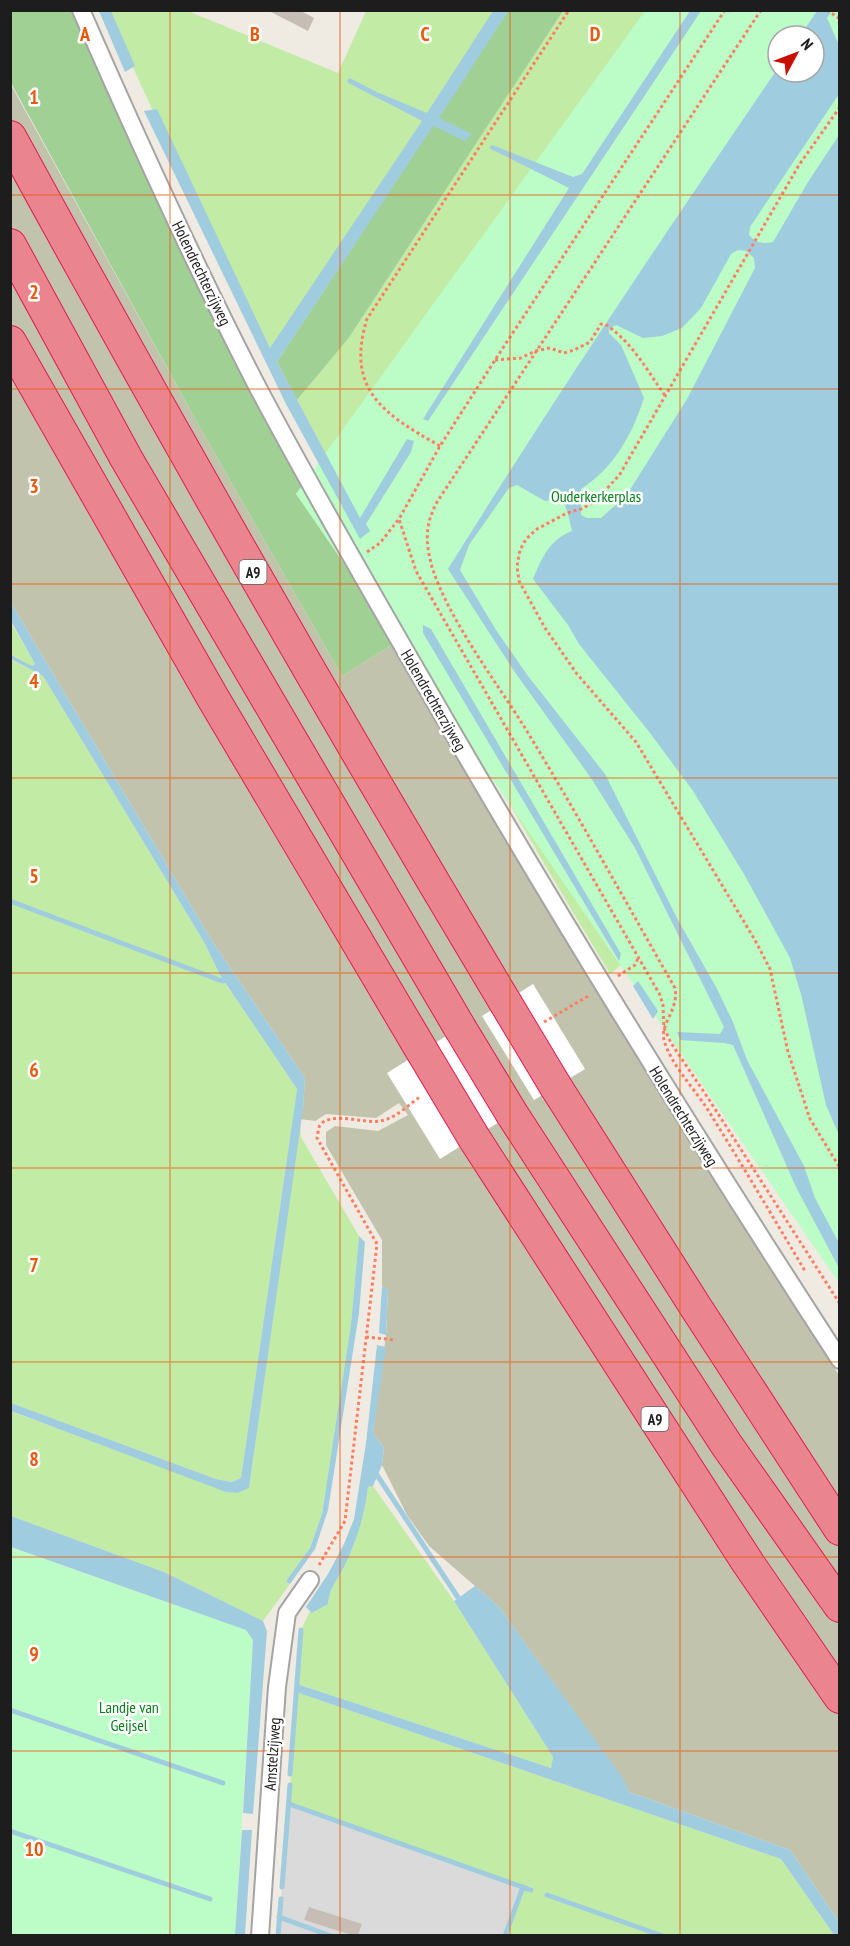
<svg xmlns="http://www.w3.org/2000/svg" width="850" height="1946" font-family="'PT Sans Narrow',sans-serif">
<style>
.residential{fill:#dbdada}
.construction{fill:#c2c3ad}
.grass{fill:#c2eca5}
.forest{fill:#a1d094}
.park{fill:#bcfcc6;fill-rule:evenodd}
.water{fill:#a0ccdf;fill-rule:evenodd}
.pier{fill:#fff}
.lines{fill:none;stroke-linecap:round;stroke-linejoin:round}
.stream{stroke:#a0ccdf;stroke-width:5}
.building{fill:#c6beb5}
.minor-casing{stroke:#a4a4a4;stroke-width:20}
.motorway-casing{stroke:#e01b50;stroke-width:34}
.path{stroke:#ff7e62;stroke-width:3;stroke-dasharray:3 3;stroke-linecap:butt}
.minor{stroke:#fff;stroke-width:16}
.motorway{stroke:#ea8590;stroke-width:32}
.motorway-bridge-casing{stroke:#e01b50;stroke-width:34;stroke-linecap:butt}
.motorway-bridge{stroke:#ea8590;stroke-width:32}
.grid{fill:none;stroke:#e8590c;stroke-width:1.5;stroke-opacity:0.55}
.labels{text-anchor:middle;dominant-baseline:central;stroke-width:5;stroke-linejoin:round;paint-order:stroke}
.shield{fill:#fff;stroke:#616161;stroke-width:1.5}
.shield-label{font-size:15px;font-weight:bold;fill:#1d1d1d}
.street-label{font-size:16px;fill:#1d1d1d;stroke:#fff}
.park-label{font-size:16px;fill:#067f19;stroke:#fff}
.grid-label{font-size:20px;text-anchor:middle;font-weight:bold;fill:#e8590c;stroke:#fff;stroke-width:5;stroke-linejoin:round;paint-order:stroke}
</style>
<rect width="100%" height="100%" fill="#efebe2"/>
<!-- residential -->
<path class="residential" d="M 289,1804 L 523,1887 L 505,1935 L 278,1936 Z"/>
<!-- construction -->
<path class="construction" d="M 10,83 L 199,426 L 342,676 L 395,643 L 642,1062 L 839,1375 L 839,1922 L 790,1850 L 629,1792 L 621,1777 L 499,1607 L 429,1546 L 407,1515 L 382,1465 L 384,1448 L 373,1433 L 386,1335 L 388,1289 L 382,1287 L 382,1240 L 326,1145 L 326,1132 L 335,1126 L 378,1131 L 408,1115 L 399,1103 L 376,1118 L 326,1114 L 315,1121 L 300,1119 L 303,1109 L 305,1078 L 212,941 L 11,603 Z"/>
<!-- grass -->
<g class="grass">
<path d="M 107,11 L 188,11 L 338,73 L 366,11 L 508,11 L 277,362 L 158,122 Z"/>
<path d="M 563,11 L 720,11 L 360,519 L 297,400 L 348,339 Z"/>
<path d="M 10,621 L 35,664 L 32,666 L 11,655 Z"/>
<path d="M 421,650 L 621,965 L 610,974 L 546,867 Z"/>
<path d="M 10,659 L 43,676 L 204,942 L 220,975 L 297,1089 L 241,1478 L 232,1482 L 216,1479 L 11,1403 Z"/>
<path d="M 300,1124 L 301,1137 L 359,1236 L 351,1324 L 322,1514 L 310,1548 L 286,1581 L 290,1584 L 263,1621 L 164,1572 L 11,1516 L 10,1411 L 226,1491 L 238,1493 L 249,1488 Z"/>
<path d="M 373,1486 L 454,1601 L 553,1757 L 551,1768 L 297,1684 L 301,1630 L 310,1611 L 313,1613 L 327,1604 C 328,1589 339,1578 345,1565 C 357,1540 365,1514 368,1487 Z"/>
<path d="M 296,1692 L 781,1859 L 834,1935 L 505,1935 L 522,1887 L 289,1804 Z"/>
</g>
<!-- forest -->
<g class="forest">
<path d="M 10,11 L 76,11 L 395,643 L 342,676 L 199,426 L 11,83 Z"/>
<path d="M 508,11 L 563,11 L 348,339 L 297,400 L 277,362 Z"/>
</g>
<!-- park -->
<g class="park">
<path d="M 645,11 L 839,11 L 839,1283 L 296,494 ZM 778,36 L 814,36 L 814,72 L 778,72 Z"/>
<path d="M 10,1547 L 246,1630 L 253,1640 L 235,1935 L 11,1935 Z"/>
</g>
<!-- water -->
<g class="water">
<path d="M 99,11 L 111,11 L 135,66 L 125,72 Z"/>
<path d="M 493,11 L 508,11 L 439,118 L 472,134 L 465,141 L 433,126 L 277,362 L 360,518 L 407,439 L 414,441 L 411,452 L 366,524 L 370,531 L 360,539 L 286,404 L 144,111 L 157,109 L 270,348 L 422,121 L 378,98 L 379,93 L 427,113 Z"/>
<path d="M 690,11 L 701,11 L 428,421 L 423,419 L 569,188 L 489,148 L 492,145 L 573,177 L 582,174 Z"/>
<path d="M 817,11 L 832,11 L 827,18 L 839,45 L 839,94 L 750,227 L 749,235 C 756,243 763,244 773,242 L 808,182 L 839,135 L 839,1135 L 826,1105 L 801,994 L 790,958 L 744,874 L 693,791 L 650,733 L 579,644 L 568,625 L 533,579 C 542,558 549,540 572,531 L 567,510 L 561,498 L 545,501 L 517,485 L 509,488 L 469,545 L 460,570 L 496,630 L 528,676 L 605,774 L 678,920 L 716,987 L 733,1022 L 747,1060 L 804,1166 L 815,1198 L 839,1243 L 839,1268 L 796,1187 L 733,1045 L 724,1043 L 680,1040 L 677,1032 L 720,1034 L 724,1027 L 635,848 L 591,778 L 514,671 L 448,569 C 554,399 665,233 778,68 L 778,72 L 814,72 L 814,36 L 800,36 ZM 738,250 L 746,251 L 754,258 L 755,268 L 687,399 L 626,496 L 601,518 L 587,518 L 581,515 L 581,489 C 614,468 632,435 644,398 L 621,345 L 609,333 L 609,329 L 616,325 L 643,338 L 662,336 L 682,328 L 701,308 L 731,254 Z"/>
<path d="M 11,603 L 212,941 L 305,1078 L 303,1109 L 249,1488 L 238,1493 L 226,1492 L 11,1411 L 11,1403 L 216,1479 L 232,1482 L 241,1478 L 297,1089 L 220,975 L 204,942 L 43,676 L 11,659 L 11,655 L 32,666 L 35,664 L 11,621 Z"/>
<path d="M 423,625 L 431,629 L 621,954 L 619,961 L 423,633 Z"/>
<path d="M 638,981 L 658,1011 L 653,1019 L 633,986 Z"/>
<path d="M 359,1236 L 365,1242 L 359,1313 L 328,1510 L 315,1549 L 290,1584 L 286,1581 L 310,1548 L 322,1514 L 351,1324 Z"/>
<path d="M 382,1287 L 388,1289 L 386,1335 L 379,1333 Z"/>
<path d="M 377,1345 L 386,1347 L 373,1433 L 384,1448 L 382,1465 L 373,1486 L 368,1487 C 365,1514 357,1540 345,1565 C 339,1578 328,1589 328,1604 L 312,1613 L 306,1607 L 328,1574 L 344,1544 L 354,1519 L 366,1443 Z"/>
<path d="M 11,1516 L 164,1572 L 263,1621 L 267,1631 L 253,1814 L 243,1813 L 253,1640 L 246,1630 L 11,1547 Z"/>
<path d="M 475,1586 L 499,1607 L 622,1777 L 629,1792 L 790,1850 L 839,1922 L 839,1935 L 834,1935 L 781,1859 L 296,1692 L 297,1684 L 551,1768 L 553,1757 L 454,1601 Z"/>
<path d="M 242,1830 L 252,1830 L 245,1935 L 235,1935 Z"/>
</g>
<!-- pier -->
<g class="pier">
<path d="M 533,984 L 585,1069 L 534,1100 L 482,1016 Z"/>
<path d="M 472,1020 L 525,1106 L 440,1159 L 387,1073 Z"/>
</g>
<g class="lines">
<!-- stream -->
<g class="stream">
<path d="M 350,81 L 383,98"/>
<path d="M 10,901 L 222,981 L 231,979"/>
<path d="M 375,1472 L 461,1602"/>
<path d="M 10,1710 L 223,1783"/>
<path d="M 290,1774 L 301,1630"/>
<path d="M 289,1804 L 531,1890"/>
<path d="M 10,1831 L 210,1899"/>
<path d="M 282,1887 L 290,1785"/>
<path d="M 547,1895 L 663,1936"/>
<path d="M 279,1917 L 331,1936"/>
<path d="M 278,1936 L 281,1899"/>
<path d="M 505,1936 L 523,1887"/>
</g>
</g>
<!-- building -->
<g class="building">
<path d="M 267,10 L 299,10 L 314,18 L 308,31 Z"/>
<path d="M 309,1907 L 362,1924 L 358,1935 L 352,1935 L 304,1920 Z"/>
</g>
<g class="lines">
<!-- minor casing -->
<g class="minor-casing">
<g id="minor">
<path d="M 81,10 C 136,136 193,262 256,384 C 308,483 364,579 420,676 C 553,908 694,1135 840,1360"/>
<path d="M 260,1936 L 277,1687 L 287,1613 L 310,1580"/>
</g>
</g>
<!-- motorway casing -->
<g class="motorway-casing">
<g id="motorway">
<path d="M 10,137 C 169,428 334,717 505,1002"/>
<path d="M 10,245 L 126,458 L 460,1028"/>
<path d="M 10,342 L 213,698 L 422,1051"/>
<path d="M 556,1087 L 695,1306 L 840,1529"/>
<path d="M 512,1114 L 726,1444 L 840,1606"/>
<path d="M 474,1138 L 748,1563 L 840,1697"/>
</g>
</g>
<!-- path -->
<g class="path">
<path d="M 725,10 L 495,360 L 440,446 L 399,519 L 416,571 L 660,995 L 663,1005 L 664,1028 L 671,1043 L 708,1098 L 840,1304"/>
<path d="M 761,10 L 437,502 C 425,525 425,541 432,567 C 449,620 495,680 525,728 C 577,813 625,901 675,988 C 679,1010 660,1023 664,1040 C 671,1065 694,1088 708,1110 C 741,1163 773,1217 805,1271"/>
<path d="M 827,10 L 840,19"/>
<path d="M 840,107 L 799,165 L 620,474 L 596,501 L 581,509 L 567,513 L 537,529 L 526,539 L 520,550 L 517,566 L 519,581 L 545,628 L 577,674 L 636,742 L 755,940 L 770,969 L 788,1052 L 810,1119 L 840,1168"/>
<path d="M 495,360 L 521,358 L 535,351 L 550,348 L 564,353 L 574,350 L 590,342 L 601,324 L 605,324 C 633,343 646,369 666,397"/>
<path d="M 440,446 C 384,414 345,390 367,319 L 569,10"/>
<path d="M 367,552 L 380,543 L 399,519"/>
<path d="M 618,976 L 635,965 L 638,958"/>
<path d="M 544,1022 L 590,995"/>
<path d="M 366,1337 L 396,1340"/>
<path d="M 319,1565 L 345,1521 L 377,1244 L 317,1138 C 318,1135 318,1128 320,1125 C 331,1111 365,1124 380,1121 C 395,1119 408,1105 420,1097"/>
</g>
<!-- minor -->
<use href="#minor" class="minor"/>
<!-- motorway -->
<use href="#motorway" class="motorway"/>
<!-- motorway-bridge casing -->
<g class="motorway-bridge-casing">
<g id="motorway-bridge">
<path d="M 505,1002 L 556,1087"/>
<path d="M 460,1028 L 512,1114"/>
<path d="M 422,1051 L 474,1138"/>
</g>
</g>
<!-- motorway-bridge -->
<use href="#motorway-bridge" class="motorway-bridge"/>
</g>
<!-- grid -->
<path class="grid" d="M 170,10 L 170,1936M 340,10 L 340,1936M 510,10 L 510,1936M 680,10 L 680,1936M 10,195 L 840,195M 10,389 L 840,389M 10,584 L 840,584M 10,778 L 840,778M 10,973 L 840,973M 10,1168 L 840,1168M 10,1362 L 840,1362M 10,1557 L 840,1557M 10,1751 L 840,1751"/>
<g class="labels">
<!-- shield labels -->
<g class="shield">
<rect x="239.5" y="560" width="27" height="24" rx="4.5"/>
<rect x="641.5" y="1407" width="27" height="24" rx="4.5"/>
</g>
<g class="shield-label">
<text x="253" y="572">A9</text>
<text x="655" y="1419">A9</text>
</g>
<!-- street labels -->
<g class="street-label">
<text transform="translate(202 273) rotate(64)">Holendrechterzijweg</text>
<text transform="translate(434 700) rotate(60)">Holendrechterzijweg</text>
<text transform="translate(684 1116) rotate(58)">Holendrechterzijweg</text>
<text transform="translate(272 1754) rotate(-86)">Amstelzijweg</text>
</g>
<!-- park labels -->
<g class="park-label">
<text x="596" y="496">Ouderkerkerplas</text>
<text x="129" y="1707">Landje van<tspan x="129" dy="18">Geijsel</tspan></text>
</g>
</g>
<g class="grid-label">
<text x="85" y="41">A</text>
<text x="255" y="41">B</text>
<text x="425" y="41">C</text>
<text x="595" y="41">D</text>
<text x="34" y="104">1</text>
<text x="34" y="299">2</text>
<text x="34" y="493">3</text>
<text x="34" y="688">4</text>
<text x="34" y="883">5</text>
<text x="34" y="1077">6</text>
<text x="34" y="1272">7</text>
<text x="34" y="1466">8</text>
<text x="34" y="1661">9</text>
<text x="34" y="1856">10</text>
</g>
<!-- border -->
<rect width="850" height="1946" fill="none" stroke="#1d1d1d" stroke-width="24"/>
<!-- north arrow -->
<g transform="translate(796 54) rotate(49)"><circle r="28" fill="#ffffff" stroke="#a5a5a5" stroke-width="1.5"/>
<path d="M0-4.5L10 22L0 15L-10 22Z" fill="#c90f00"/>
<text y="-9" font-size="16" font-weight="bold" text-anchor="middle" fill="#1d1d1d">N</text>
</g>
</svg>
